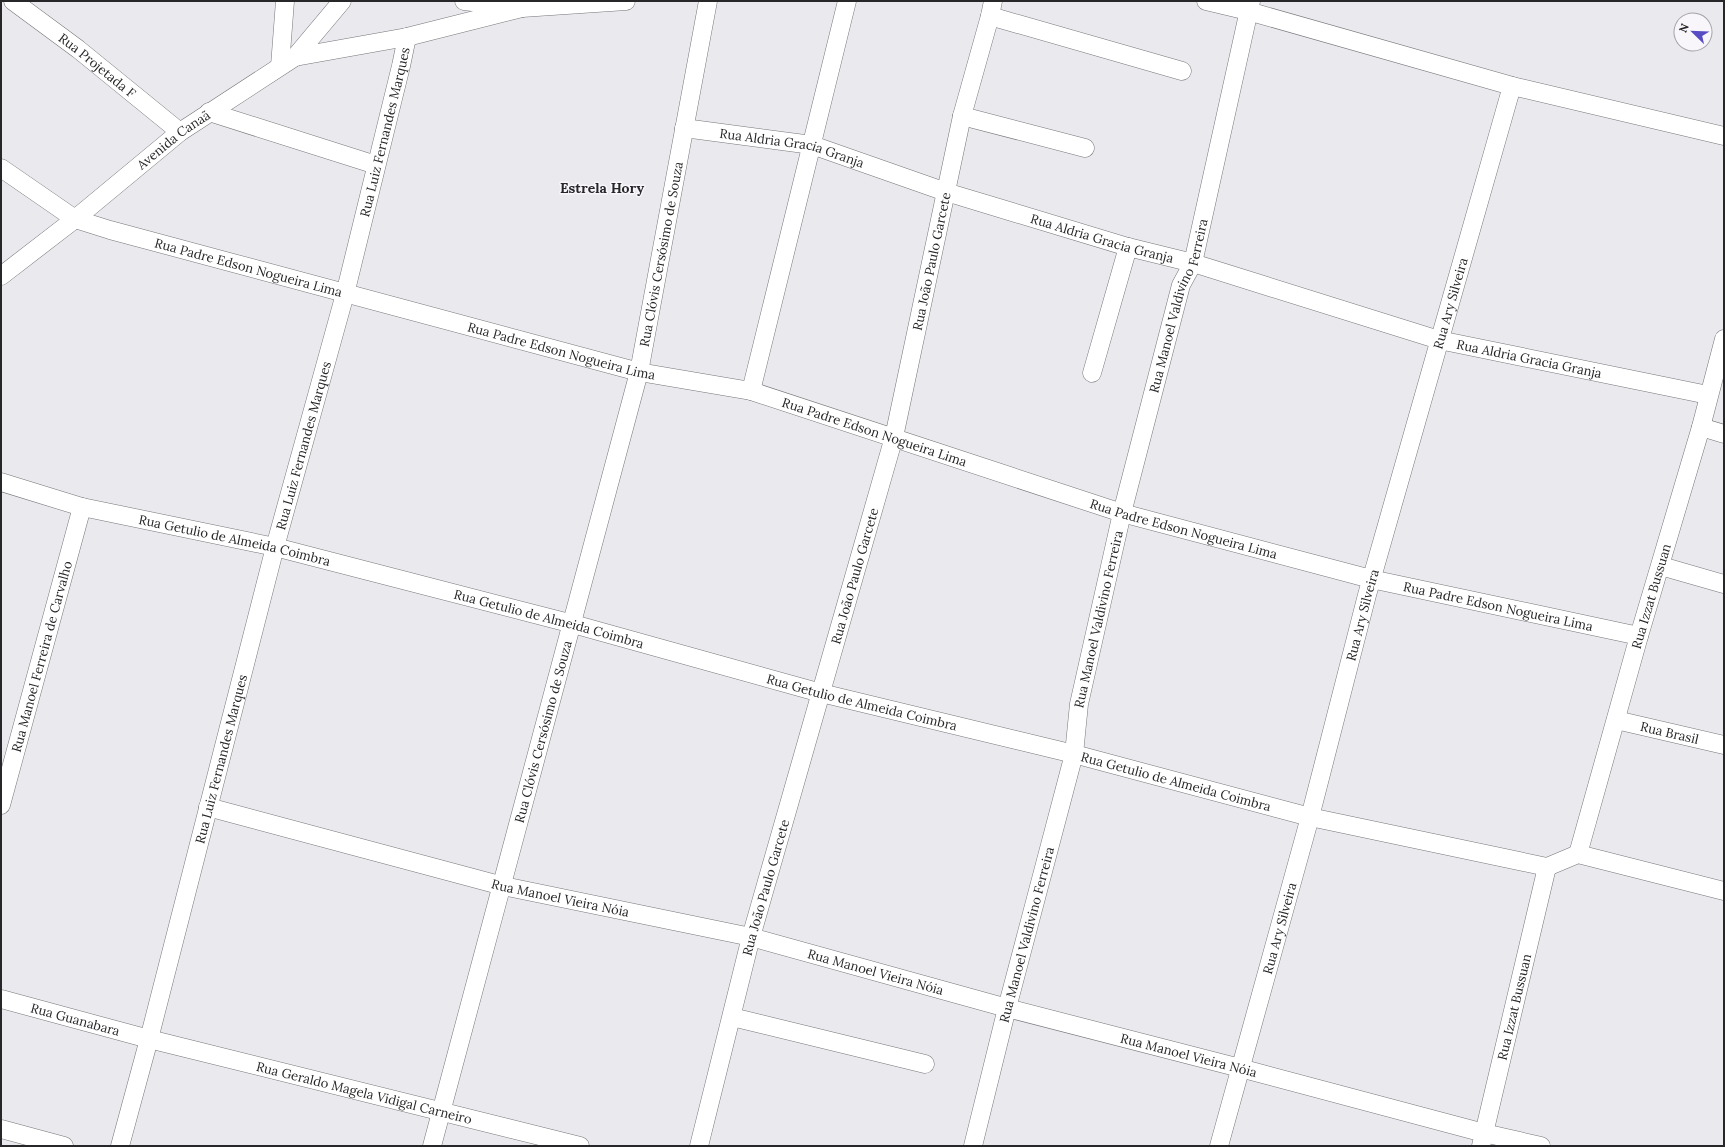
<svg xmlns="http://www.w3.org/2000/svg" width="1725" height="1147" font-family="Lora,serif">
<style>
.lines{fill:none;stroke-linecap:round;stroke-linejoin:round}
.street-casing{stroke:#767579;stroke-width:19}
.street{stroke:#fff;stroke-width:18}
.labels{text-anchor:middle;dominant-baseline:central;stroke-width:3;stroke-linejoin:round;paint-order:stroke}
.street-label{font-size:13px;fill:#272628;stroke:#f8f6fb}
.neighbourhood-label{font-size:14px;font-weight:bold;fill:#272628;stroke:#f8f6fb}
</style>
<rect width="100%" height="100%" fill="#eae9ed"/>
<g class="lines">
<!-- street casing -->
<g class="street-casing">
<g id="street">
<path id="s1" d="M 13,1 L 78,49 L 180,132"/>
<path d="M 464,1 L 522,8 L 626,1"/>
<path d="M 1206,1 L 1248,11 L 1512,86 L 1724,136"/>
<path d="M 990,16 L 1182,71"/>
<path d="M 295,57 L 407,37 L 522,8"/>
<path d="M 280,66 L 285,1"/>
<path d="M 209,112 L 376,165"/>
<path d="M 962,116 L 1085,148"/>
<path id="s2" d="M 684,128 L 812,145 L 946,192 L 1128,247 L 1193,263 L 1439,340 L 1708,395"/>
<path id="s3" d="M 1,168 L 75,219 L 110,230 L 639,372 L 751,391 L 1122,513 L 1371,579 L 1639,636"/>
<path id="s4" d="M 1,276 L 75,219 L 180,132 L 295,57 L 342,1"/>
<path d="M 1092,373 L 1128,247"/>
<path d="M 751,391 L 847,1"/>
<path d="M 1701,427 L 1724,434"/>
<path id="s5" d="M 1,482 L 82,507 L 275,547 L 573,624 L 821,693 L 1074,754 L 1310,817 L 1547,867 L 1578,854 L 1724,891"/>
<path d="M 1661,566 L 1724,584"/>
<path id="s6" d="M 1616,720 L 1724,745"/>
<path id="s7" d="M 1,805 L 82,507"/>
<path id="s8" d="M 208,807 L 503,886 L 751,937 L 1007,1008 L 1240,1068 L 1484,1133 L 1541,1146"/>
<path id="s9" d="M 1578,854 L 1639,636 L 1701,427 L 1724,339"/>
<path id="s10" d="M 1,999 L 149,1039 L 580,1146"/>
<path d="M 732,1017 L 925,1064"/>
<path d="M 1,1129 L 64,1146"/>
<path id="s11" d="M 120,1146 L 149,1039 L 275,547 L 345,294 L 401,66 L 407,37"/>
<path id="s12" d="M 432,1146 L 639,372 L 708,1"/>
<path id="s13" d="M 699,1146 L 751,937 L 894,437 L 962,116 L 990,16 L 993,1"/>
<path id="s14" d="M 973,1146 L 1007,1008 L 1074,754 L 1079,704 L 1122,513 L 1181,285 L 1193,263 L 1251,1"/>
<path id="s15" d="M 1219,1146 L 1310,817 L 1367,595 L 1512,86"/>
<path id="s16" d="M 1481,1146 L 1547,867"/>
</g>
</g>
<!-- street -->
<use href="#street" class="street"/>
</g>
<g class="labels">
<!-- street labels -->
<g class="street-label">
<text stroke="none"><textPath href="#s1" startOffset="106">Rua Projetada F</textPath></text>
<text stroke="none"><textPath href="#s11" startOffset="1048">Rua Luiz Fernandes Marques</textPath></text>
<text stroke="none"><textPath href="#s4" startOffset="220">Avenida Canaã</textPath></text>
<text stroke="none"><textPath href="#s2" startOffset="110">Rua Aldria Gracia Granja</textPath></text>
<text stroke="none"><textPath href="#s2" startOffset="434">Rua Aldria Gracia Granja</textPath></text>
<text stroke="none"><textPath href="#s12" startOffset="921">Rua Clóvis Cersósimo de Souza</textPath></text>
<text stroke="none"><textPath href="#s13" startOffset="915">Rua João Paulo Garcete</textPath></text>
<text stroke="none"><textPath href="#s3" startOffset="270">Rua Padre Edson Nogueira Lima</textPath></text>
<text stroke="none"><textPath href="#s15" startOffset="874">Rua Ary Silveira</textPath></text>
<text stroke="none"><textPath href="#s14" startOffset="866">Rua Manoel Valdivino Ferreira</textPath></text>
<text stroke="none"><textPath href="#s3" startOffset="594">Rua Padre Edson Nogueira Lima</textPath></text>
<text stroke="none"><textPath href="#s2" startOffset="878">Rua Aldria Gracia Granja</textPath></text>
<text stroke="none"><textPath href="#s3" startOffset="918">Rua Padre Edson Nogueira Lima</textPath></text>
<text stroke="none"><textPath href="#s11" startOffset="724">Rua Luiz Fernandes Marques</textPath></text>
<text stroke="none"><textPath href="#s3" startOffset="1242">Rua Padre Edson Nogueira Lima</textPath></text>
<text stroke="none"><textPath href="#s5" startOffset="241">Rua Getulio de Almeida Coimbra</textPath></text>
<text stroke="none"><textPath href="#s13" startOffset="591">Rua João Paulo Garcete</textPath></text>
<text stroke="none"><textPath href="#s9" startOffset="268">Rua Izzat Bussuan</textPath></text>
<text stroke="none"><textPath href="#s3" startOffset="1566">Rua Padre Edson Nogueira Lima</textPath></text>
<text stroke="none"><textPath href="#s15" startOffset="550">Rua Ary Silveira</textPath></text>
<text stroke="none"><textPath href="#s5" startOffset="565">Rua Getulio de Almeida Coimbra</textPath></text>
<text stroke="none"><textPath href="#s14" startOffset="542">Rua Manoel Valdivino Ferreira</textPath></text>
<text stroke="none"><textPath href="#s7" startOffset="154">Rua Manoel Ferreira de Carvalho</textPath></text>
<text stroke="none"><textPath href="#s5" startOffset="889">Rua Getulio de Almeida Coimbra</textPath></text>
<text stroke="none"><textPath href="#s12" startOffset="429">Rua Clóvis Cersósimo de Souza</textPath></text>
<text stroke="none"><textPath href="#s6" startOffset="55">Rua Brasil</textPath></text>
<text stroke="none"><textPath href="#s11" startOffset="400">Rua Luiz Fernandes Marques</textPath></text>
<text stroke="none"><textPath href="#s5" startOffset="1213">Rua Getulio de Almeida Coimbra</textPath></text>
<text stroke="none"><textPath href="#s13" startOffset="267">Rua João Paulo Garcete</textPath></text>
<text stroke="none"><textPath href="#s8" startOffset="364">Rua Manoel Vieira Nóia</textPath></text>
<text stroke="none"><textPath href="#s15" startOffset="226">Rua Ary Silveira</textPath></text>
<text stroke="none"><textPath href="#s14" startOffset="218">Rua Manoel Valdivino Ferreira</textPath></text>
<text stroke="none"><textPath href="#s8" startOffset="688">Rua Manoel Vieira Nóia</textPath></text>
<text stroke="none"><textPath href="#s16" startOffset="143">Rua Izzat Bussuan</textPath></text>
<text stroke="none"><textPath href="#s10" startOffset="77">Rua Guanabara</textPath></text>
<text stroke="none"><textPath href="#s8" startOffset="1012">Rua Manoel Vieira Nóia</textPath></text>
<text stroke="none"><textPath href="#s10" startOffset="375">Rua Geraldo Magela Vidigal Carneiro</textPath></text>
</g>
<!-- neighbourhood labels -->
<g class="neighbourhood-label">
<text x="602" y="188">Estrela Hory</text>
</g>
</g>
<!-- border -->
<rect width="1725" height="1147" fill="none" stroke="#272628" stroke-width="4"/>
<!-- north arrow -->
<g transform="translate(1693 32) rotate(293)"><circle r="19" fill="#f8f6fb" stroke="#a4a3a7"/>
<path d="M0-3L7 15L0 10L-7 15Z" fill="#574cc4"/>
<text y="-6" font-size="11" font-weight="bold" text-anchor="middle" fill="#272628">N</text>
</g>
</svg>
